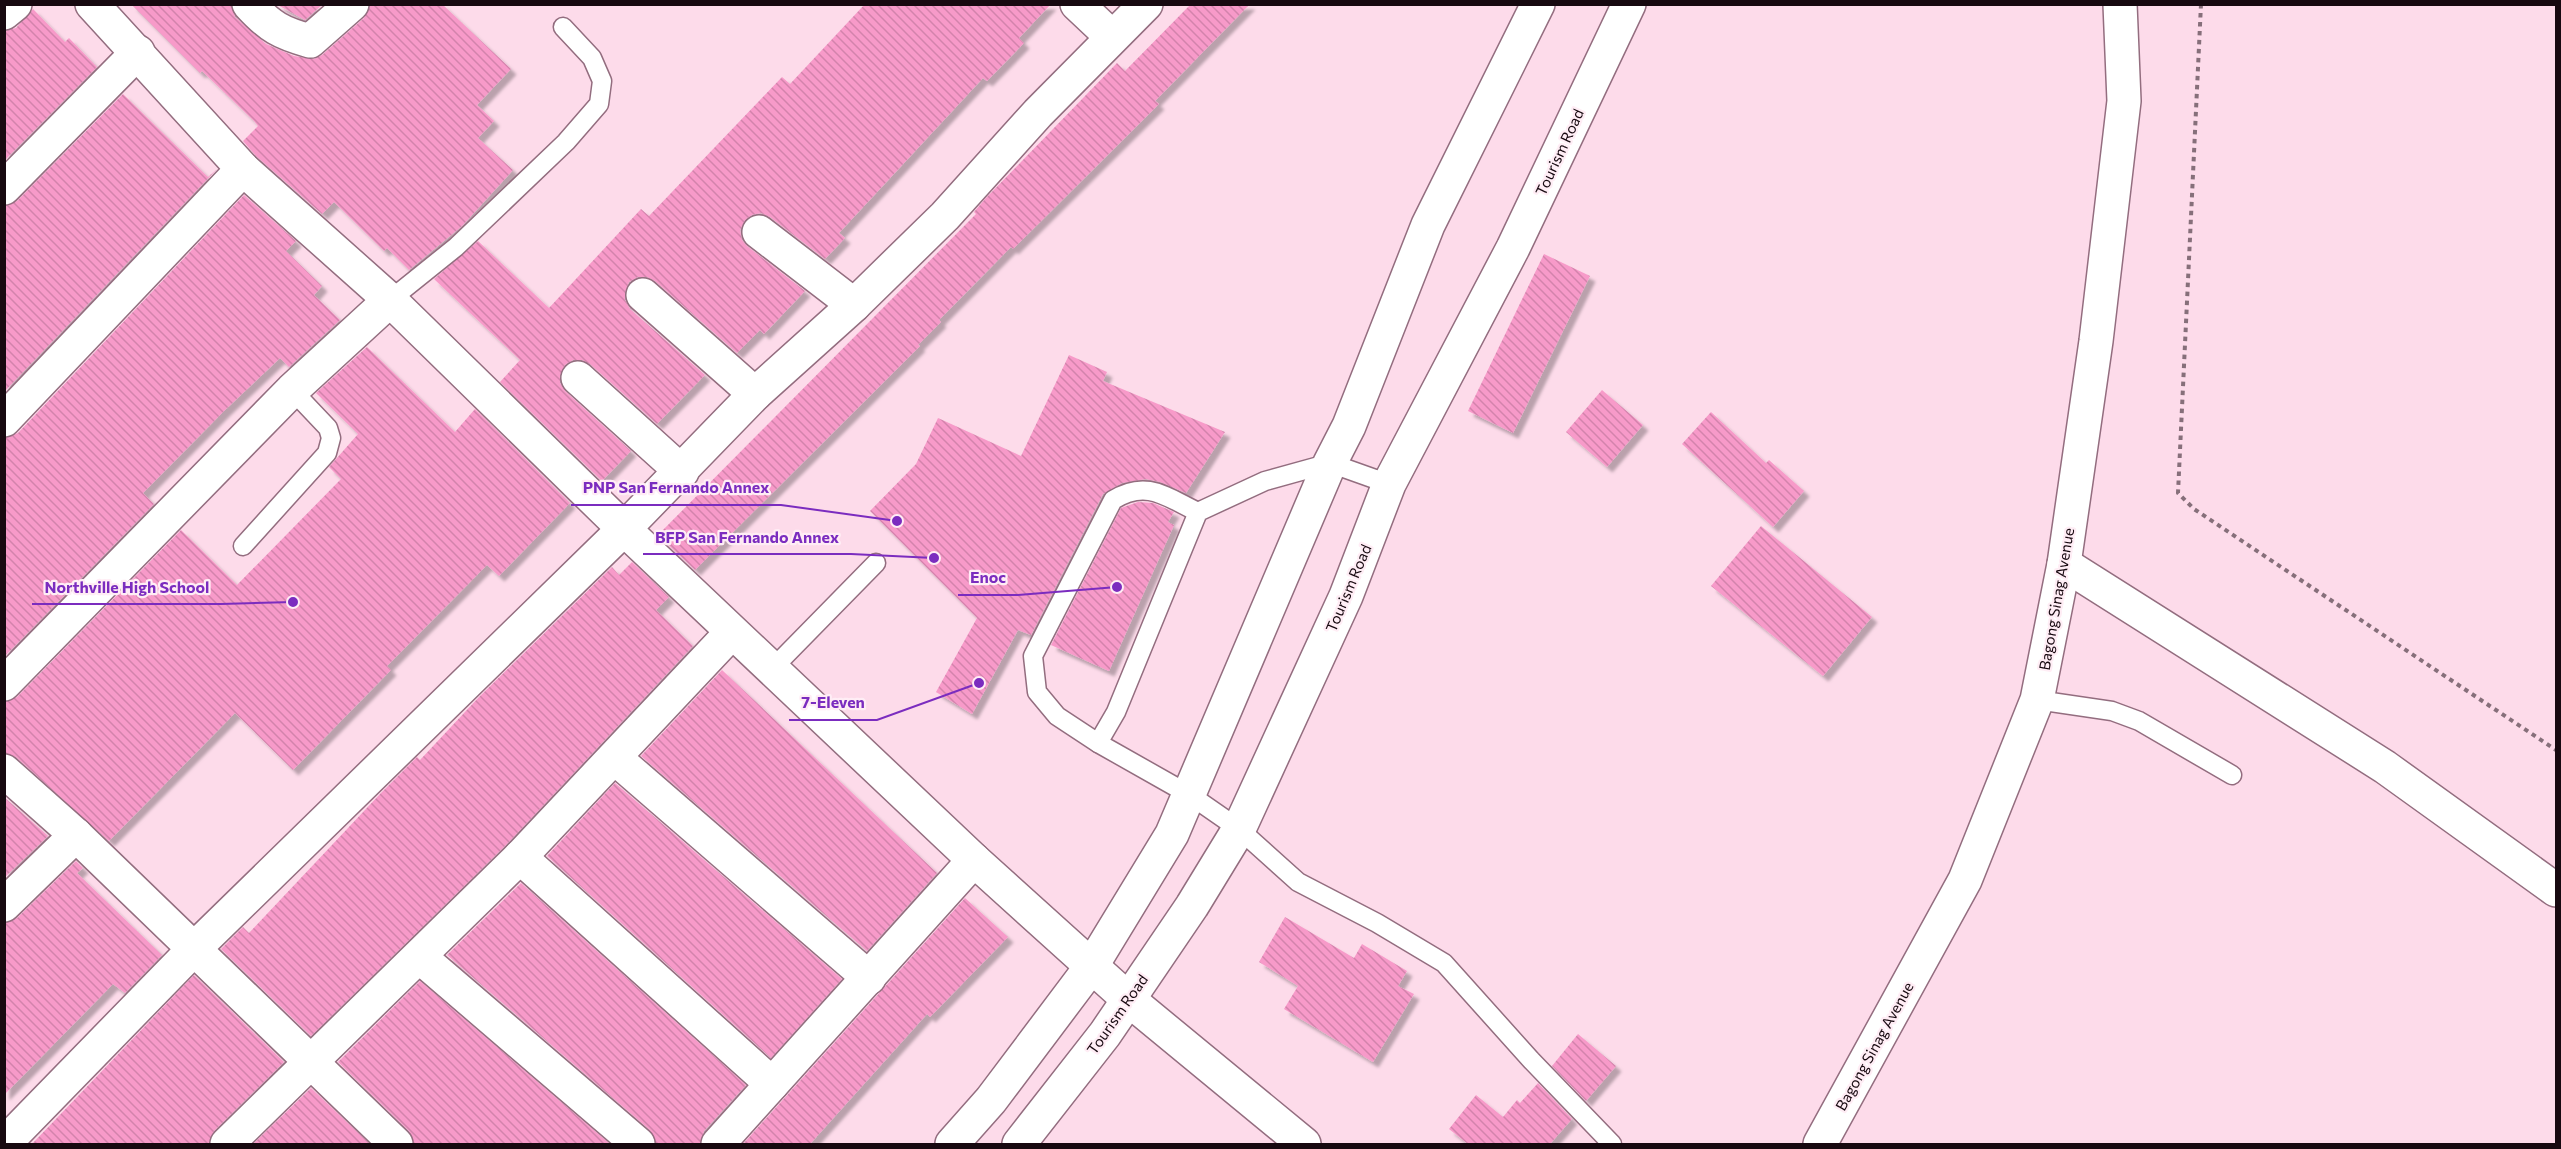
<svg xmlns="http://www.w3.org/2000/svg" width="2561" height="1149" font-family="Commissioner,sans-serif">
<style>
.building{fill:url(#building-back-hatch);filter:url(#shadow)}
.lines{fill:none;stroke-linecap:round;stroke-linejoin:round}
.service-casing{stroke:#936d7f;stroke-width:21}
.minor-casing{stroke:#936d7f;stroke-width:36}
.tertiary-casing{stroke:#936d7f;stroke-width:36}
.secondary-casing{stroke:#936d7f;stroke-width:36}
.path{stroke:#866f7a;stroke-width:4;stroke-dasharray:4.5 4.5;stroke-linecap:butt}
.service{stroke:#fff;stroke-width:18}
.minor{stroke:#fff;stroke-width:33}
.tertiary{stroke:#fff;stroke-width:33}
.secondary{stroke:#fff;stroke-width:33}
.labels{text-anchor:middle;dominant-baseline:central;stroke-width:4.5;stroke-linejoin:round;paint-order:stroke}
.street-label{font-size:15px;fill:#170910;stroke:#ffedf5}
.leader{fill:none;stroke:#7b2cbf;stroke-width:2}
.callout-dot{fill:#7b2cbf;stroke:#ffedf5;stroke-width:2}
.callout-label{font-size:16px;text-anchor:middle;font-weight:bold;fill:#7b2cbf;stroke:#ffedf5;stroke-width:4.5;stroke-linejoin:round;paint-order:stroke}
</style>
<defs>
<pattern id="building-back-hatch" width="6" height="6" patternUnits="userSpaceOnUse" patternTransform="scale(1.5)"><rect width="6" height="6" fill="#f79ac9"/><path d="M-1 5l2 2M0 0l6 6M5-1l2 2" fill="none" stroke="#d383ac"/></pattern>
<filter id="shadow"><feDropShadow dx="5.5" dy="5.5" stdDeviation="1.5" flood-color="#0004"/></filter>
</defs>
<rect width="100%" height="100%" fill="#fddbea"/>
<!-- building -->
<g class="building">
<path d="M 131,4 L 231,4 L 235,17 L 266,44 L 294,56 L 314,59 L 322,55 L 364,18 L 370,4 L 442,4 L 511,69 L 477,105 L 494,121 L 478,138 L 513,170 L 462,226 L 409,270 L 387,248 L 384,251 L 334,202 L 322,214 L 256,156 L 243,141 L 258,126 L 254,121 L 202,71 L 200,73 Z"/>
<path d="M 276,4 L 323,4 L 305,20 Z"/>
<path d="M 865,4 L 1051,4 L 1019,38 L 1024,43 L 987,81 L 983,78 L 839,233 L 845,238 L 825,259 L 770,217 L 761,213 L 752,215 L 745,220 L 740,230 L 742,240 L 747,246 L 805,291 L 764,334 L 760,330 L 737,353 L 655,281 L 647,277 L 638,277 L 629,282 L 625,292 L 625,300 L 630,309 L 705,375 L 657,424 L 590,364 L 582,360 L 573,360 L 565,365 L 560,375 L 560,383 L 565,391 L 631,451 L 602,481 L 500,382 L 520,360 L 434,279 L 478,241 L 549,308 L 641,209 L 649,216 L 782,77 L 790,84 Z"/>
<path d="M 1191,4 L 1250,4 L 1155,101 L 1159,104 L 1013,249 L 1011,247 L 939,320 L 941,322 L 918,345 L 920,346 L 695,570 L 658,535 L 976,214 L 974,212 L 985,199 L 1117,63 L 1125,71 Z"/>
<path d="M 33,9 L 65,42 L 69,38 L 97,67 L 4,161 L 4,31 L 16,28 Z"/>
<path d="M 123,94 L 208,177 L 217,169 L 4,392 L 4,206 L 17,201 Z"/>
<path d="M 244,195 L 296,241 L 286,251 L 322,286 L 314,295 L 340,320 L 289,367 L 280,358 L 225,410 L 143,493 L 154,504 L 4,657 L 4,438 L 18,433 Z"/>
<path d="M 1544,254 L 1590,276 L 1513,433 L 1468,411 Z"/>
<path d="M 367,347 L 455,432 L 475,409 L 570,503 L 499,576 L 487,565 L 387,666 L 391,670 L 293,770 L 235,713 L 109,841 L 16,757 L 4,753 L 4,702 L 17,697 L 181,530 L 237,585 L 341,479 L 329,467 L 358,434 L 316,393 Z"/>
<path d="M 1069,355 L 1107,372 L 1103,381 L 1225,432 L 1186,493 L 1160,482 L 1146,479 L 1122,483 L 1103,494 L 1031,635 L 1018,630 L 972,714 L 936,692 L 977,618 L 870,511 L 916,464 L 938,418 L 1021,456 Z"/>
<path d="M 1602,390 L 1643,425 L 1607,467 L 1566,432 Z"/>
<path d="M 1711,412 L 1766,463 L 1769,460 L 1804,491 L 1773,527 L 1682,444 Z"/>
<path d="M 1138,502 L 1153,503 L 1174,512 L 1168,522 L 1174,525 L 1109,671 L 1051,645 L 1121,508 Z"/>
<path d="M 1761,526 L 1872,617 L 1823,676 L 1711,586 Z"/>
<path d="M 632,562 L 669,597 L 656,610 L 693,646 L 507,844 L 311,1036 L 221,949 L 243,927 L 249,933 L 381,793 L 417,757 L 420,760 L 479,697 L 612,567 L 619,575 Z"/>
<path d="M 722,670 L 937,873 L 867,951 L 641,756 Z"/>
<path d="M 615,783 L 842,979 L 771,1058 L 547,856 Z"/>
<path d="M 4,797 L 48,836 L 4,878 Z"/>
<path d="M 76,861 L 83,868 L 77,873 L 162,955 L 125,993 L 113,984 L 4,1095 L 4,923 L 17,918 Z"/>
<path d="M 521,883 L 746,1085 L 704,1131 L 700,1144 L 656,1144 L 650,1130 L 447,955 Z"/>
<path d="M 965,898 L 1008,937 L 930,1017 L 927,1014 L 810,1144 L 743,1144 Z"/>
<path d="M 1285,917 L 1354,958 L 1362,944 L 1407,971 L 1398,986 L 1414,994 L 1373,1062 L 1284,1009 L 1298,986 L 1259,962 Z"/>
<path d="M 194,975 L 284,1062 L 214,1131 L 209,1144 L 32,1144 Z"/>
<path d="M 420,981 L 610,1144 L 414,1144 L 409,1131 L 338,1062 Z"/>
<path d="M 1578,1034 L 1616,1066 L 1586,1101 L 1552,1066 Z"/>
<path d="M 1538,1083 L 1572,1119 L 1550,1144 L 1468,1144 L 1449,1129 L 1476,1095 L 1503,1117 L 1517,1100 L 1520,1103 Z"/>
<path d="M 311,1088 L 370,1144 L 253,1144 Z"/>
</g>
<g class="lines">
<!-- service casing -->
<g class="service-casing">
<g id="service">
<path d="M 390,300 L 456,247 L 566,142 L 599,104 L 602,81 L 592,58 L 563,27"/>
<path d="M 1389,484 L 1330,463 L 1265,481 L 1198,512 L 1116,712 L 1098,743 L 1190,795 L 1239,829 L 1298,882 L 1377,923 L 1444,963 L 1531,1060 L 1612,1144"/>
<path d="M 243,546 L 327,453 L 331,438 L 328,428 L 292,390"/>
<path d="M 772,669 L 876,563"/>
<path d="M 2037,700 L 2112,711 L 2139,721 L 2232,775"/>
<path d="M 1098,743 L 1057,716 L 1037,692 L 1033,656 L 1113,500 C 1147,479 1166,497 1198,512"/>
</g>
</g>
<!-- minor casing -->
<g class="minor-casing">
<g id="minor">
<path d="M 249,4 C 270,27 281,33 310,41 L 352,4"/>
<path d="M 1077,4 L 1112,37"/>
<path d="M 4,13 L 15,4"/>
<path d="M 4,188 L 138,52"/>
<path d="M 759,232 L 854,305"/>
<path d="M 643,295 L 755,394"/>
<path d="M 578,378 L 682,472"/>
<path d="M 4,420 L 243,169"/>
<path d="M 2064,564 L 2385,767 L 2556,890"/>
<path d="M 4,684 L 292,390 L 390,300"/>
<path d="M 615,758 L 869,978"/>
<path d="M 4,771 L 76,835 L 396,1144"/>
<path d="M 520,857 L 772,1084"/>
<path d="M 4,905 L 76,835"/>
<path d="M 420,957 L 638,1144"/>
<path d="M 4,1144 L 194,949 L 624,529 L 755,394 L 854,305 L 945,216 L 1038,113 L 1146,4"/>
<path d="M 227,1144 L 520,857 L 732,632"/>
<path d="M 718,1144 L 974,860"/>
</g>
</g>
<!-- tertiary casing -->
<g class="tertiary-casing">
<g id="tertiary">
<path d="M 92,4 L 243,169 L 390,300 L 624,529 L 974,860 L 1128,999 L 1304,1144"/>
<path d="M 1820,1144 L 1965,880 L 2037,700 L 2064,564 L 2096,341 L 2124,101 L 2120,4"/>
</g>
</g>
<!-- secondary casing -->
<g class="secondary-casing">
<g id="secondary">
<path d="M 952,1144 L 991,1100 L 1091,967 L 1172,834 L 1330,463 L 1349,426 L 1428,225 L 1538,4"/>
<path d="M 1019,1144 L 1105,1034 L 1192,906 L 1239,829 L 1346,596 L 1389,484 L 1513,248 L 1629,4"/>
</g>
</g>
<!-- path -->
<path class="path" d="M 2201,4 L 2178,493 L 2194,509 L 2556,750"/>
<!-- service -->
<use href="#service" class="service"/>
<!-- minor -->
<use href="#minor" class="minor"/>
<!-- tertiary -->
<use href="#tertiary" class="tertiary"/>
<!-- secondary -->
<use href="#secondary" class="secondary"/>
</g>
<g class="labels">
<!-- street labels -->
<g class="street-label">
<text transform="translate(1559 152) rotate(-65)">Tourism Road</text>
<text transform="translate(1348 588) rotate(-67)">Tourism Road</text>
<text transform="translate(2056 599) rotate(-80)">Bagong Sinag Avenue</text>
<text transform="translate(1117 1014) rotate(-55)">Tourism Road</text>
<text transform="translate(1874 1046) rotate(-61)">Bagong Sinag Avenue</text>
</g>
</g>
<!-- callouts -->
<path class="leader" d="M897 521L781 505H571M934 558L851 554H643M1117 587L1018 595H958M293 602L221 604H32M979 683L877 720H789"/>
<g class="callout-dot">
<circle cx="897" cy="521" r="6"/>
<circle cx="934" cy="558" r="6"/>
<circle cx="1117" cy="587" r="6"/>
<circle cx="293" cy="602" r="6"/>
<circle cx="979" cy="683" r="6"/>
</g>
<g class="callout-label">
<text x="676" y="493">PNP San Fernando Annex</text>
<text x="747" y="543">BFP San Fernando Annex</text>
<text x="988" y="583">Enoc</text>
<text x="127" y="593">Northville High School</text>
<text x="833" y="708">7-Eleven</text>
</g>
<!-- border -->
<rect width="2561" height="1149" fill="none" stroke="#170910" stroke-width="12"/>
</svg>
